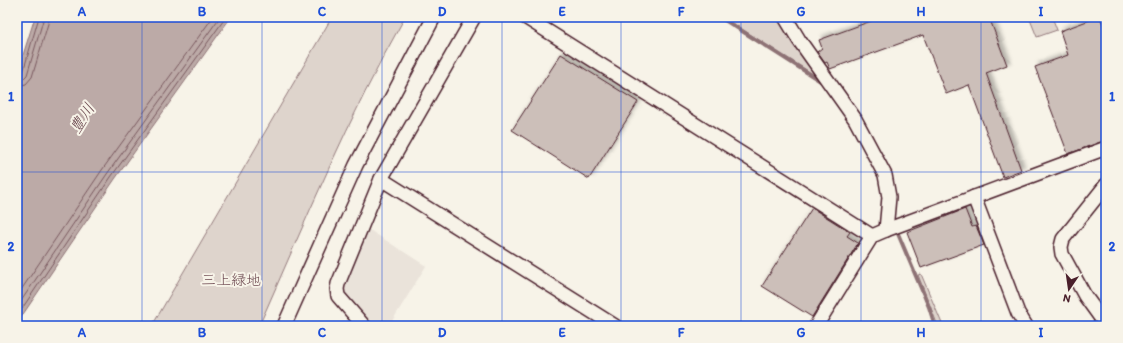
<svg xmlns="http://www.w3.org/2000/svg" width="1123" height="343" font-family="Itim,'Klee One',sans-serif">
<style>
.built{fill:#eae3da}
.green{fill:#ded4cc;stroke:#947a7c}
.water{fill:#bcaaa7;stroke:#8e7275}
.lines{fill:none;stroke-linecap:round;stroke-linejoin:round}
.shore{stroke:#78575d;stroke-width:1}
.stream{stroke:#8e7275;stroke-width:4}
.building{fill:#ccbfb9;stroke:#4a1f2b;filter:url(#shadow)}
.minor-casing{stroke:#4a1f2b;stroke-width:16}
.minor{stroke:#f7f3e8;stroke-width:13}
.grid{fill:none;stroke:#1d4ed8;stroke-width:1;stroke-opacity:0.55}
.labels{text-anchor:middle;dominant-baseline:central;stroke-width:4;stroke-linejoin:round;paint-order:stroke}
.park-label{font-size:15px;fill:#6f4c53;stroke:#f7f3e8}
.water-label{font-size:16px;font-style:italic;fill:#6c4950;stroke:#f7f3e8}
.neatline{fill:none;stroke:#1d4ed8;stroke-width:1.5}
.grid-label{font-size:13px;text-anchor:middle;font-weight:bold;fill:#1d4ed8}
</style>
<defs>
<filter id="shadow"><feDropShadow dx="3.5" dy="-3.5" stdDeviation="2" flood-color="#0004"/></filter>
</defs>
<rect width="100%" height="100%" fill="#f7f3e8"/>
<filter id="ink" filterUnits="userSpaceOnUse"><feTurbulence type="fractalNoise" baseFrequency=".025" numOctaves="2"/><feDisplacementMap in="SourceGraphic" scale="8" xChannelSelector="R" yChannelSelector="G"/><feConvolveMatrix kernelMatrix="1 2 1 2 8 2 1 2 1" color-interpolation-filters="sRGB"/></filter>
<g filter="url(#ink)">
<!-- built -->
<path class="built" d="M 368,229 L 426,266 L 389,326 L 371,326 L 344,295 L 345,286 Z"/>
<!-- green -->
<g class="green">
<path d="M 332,17 L 405,17 C 349,116 305,222 259,326 L 152,326 Z"/>
<path d="M 739,17 L 780,17 L 824,81 L 734,24 Z"/>
<path d="M 1029,17 L 1052,17 L 1057,30 L 1037,37 Z"/>
<path d="M 921,274 L 943,326 L 938,326 L 918,275 Z"/>
</g>
<!-- water -->
<path class="water" d="M 35,17 L 231,17 L 115,179 L 17,323 L 17,74 Z"/>
<g class="lines">
<!-- shore -->
<g class="shore">
<path d="M 17,75 L 21,75 L 23,72 L 39,17"/>
<path d="M 17,80 L 23,79 L 27,75 L 44,17"/>
<path d="M 17,86 L 26,84 L 32,77 L 50,17"/>
<path d="M 17,296 L 102,170 L 213,17"/>
<path d="M 17,307 L 107,174 L 220,17"/>
<path d="M 17,316 L 111,177 L 226,17"/>
</g>
<!-- stream -->
<g class="stream">
<path d="M 720,17 L 822,82"/>
<path d="M 896,229 L 929,307 L 935,326"/>
</g>
</g>
<!-- building -->
<g class="building">
<path d="M 882,17 L 989,17 L 1007,65 L 986,73 L 1021,170 L 1003,177 L 969,85 L 946,94 L 923,35 L 830,69 L 827,62 L 825,63 L 817,52 L 822,48 L 819,40 Z"/>
<path d="M 1098,17 L 1100,17 L 1106,32 L 1106,140 L 1068,154 L 1035,67 L 1068,55 L 1060,31 Z"/>
<path d="M 561,54 L 638,102 L 589,179 L 512,130 Z"/>
<path d="M 812,208 L 850,232 L 847,236 L 858,243 L 812,317 L 762,286 Z"/>
<path d="M 965,209 L 972,227 L 976,226 L 984,245 L 921,268 L 907,232 Z"/>
</g>
<g class="lines">
<!-- minor casing -->
<g class="minor-casing">
<g id="minor">
<path d="M 525,17 L 872,236"/>
<path d="M 785,17 L 799,40 L 855,119 L 885,175 L 889,197 L 886,230"/>
<path d="M 381,179 L 615,326"/>
<path d="M 1106,185 L 1063,239 L 1061,247 L 1062,254 L 1085,296 L 1106,325"/>
<path d="M 974,197 L 1018,313 L 1026,326"/>
<path d="M 284,326 L 356,165 L 434,17"/>
<path d="M 364,326 L 338,296 L 337,289 L 338,284 L 381,179 L 474,17"/>
<path d="M 816,326 L 872,236 L 886,230 L 1106,148"/>
</g>
</g>
<!-- minor -->
<use href="#minor" class="minor"/>
</g>
</g>
<!-- grid -->
<path class="grid" d="M 142,17 L 142,326M 262,17 L 262,326M 382,17 L 382,326M 502,17 L 502,326M 621,17 L 621,326M 741,17 L 741,326M 861,17 L 861,326M 981,17 L 981,326M 17,172 L 1106,172"/>
<g class="labels">
<!-- park labels -->
<g class="park-label">
<text x="231" y="280">三上緑地</text>
</g>
<!-- water labels -->
<g class="water-label">
<text transform="translate(82 118) rotate(-57)">豊川</text>
</g>
</g>
<!-- margin -->
<rect width="1123" height="343" fill="none" stroke="#f7f3e8" stroke-width="44"/>
<!-- north arrow -->
<g transform="translate(1069 289) rotate(193)" stroke="#f7f3e8" stroke-width="3" paint-order="stroke">
<path d="M0-3L7 15L0 10L-7 15Z" fill="#4a1f2b"/>
<text y="-6" font-size="11" font-weight="bold" text-anchor="middle" fill="#4a1f2b">N</text>
</g>
<rect x="22" y="22" width="1079" height="299" class="neatline"/>
<g class="grid-label">
<text x="82" y="16">A</text>
<text x="202" y="16">B</text>
<text x="322" y="16">C</text>
<text x="442" y="16">D</text>
<text x="562" y="16">E</text>
<text x="681" y="16">F</text>
<text x="801" y="16">G</text>
<text x="921" y="16">H</text>
<text x="1041" y="16">I</text>
<text x="11" y="101">1</text>
<text x="1112" y="101">1</text>
<text x="11" y="251">2</text>
<text x="1112" y="251">2</text>
<text x="82" y="337">A</text>
<text x="202" y="337">B</text>
<text x="322" y="337">C</text>
<text x="442" y="337">D</text>
<text x="562" y="337">E</text>
<text x="681" y="337">F</text>
<text x="801" y="337">G</text>
<text x="921" y="337">H</text>
<text x="1041" y="337">I</text>
</g>
</svg>
